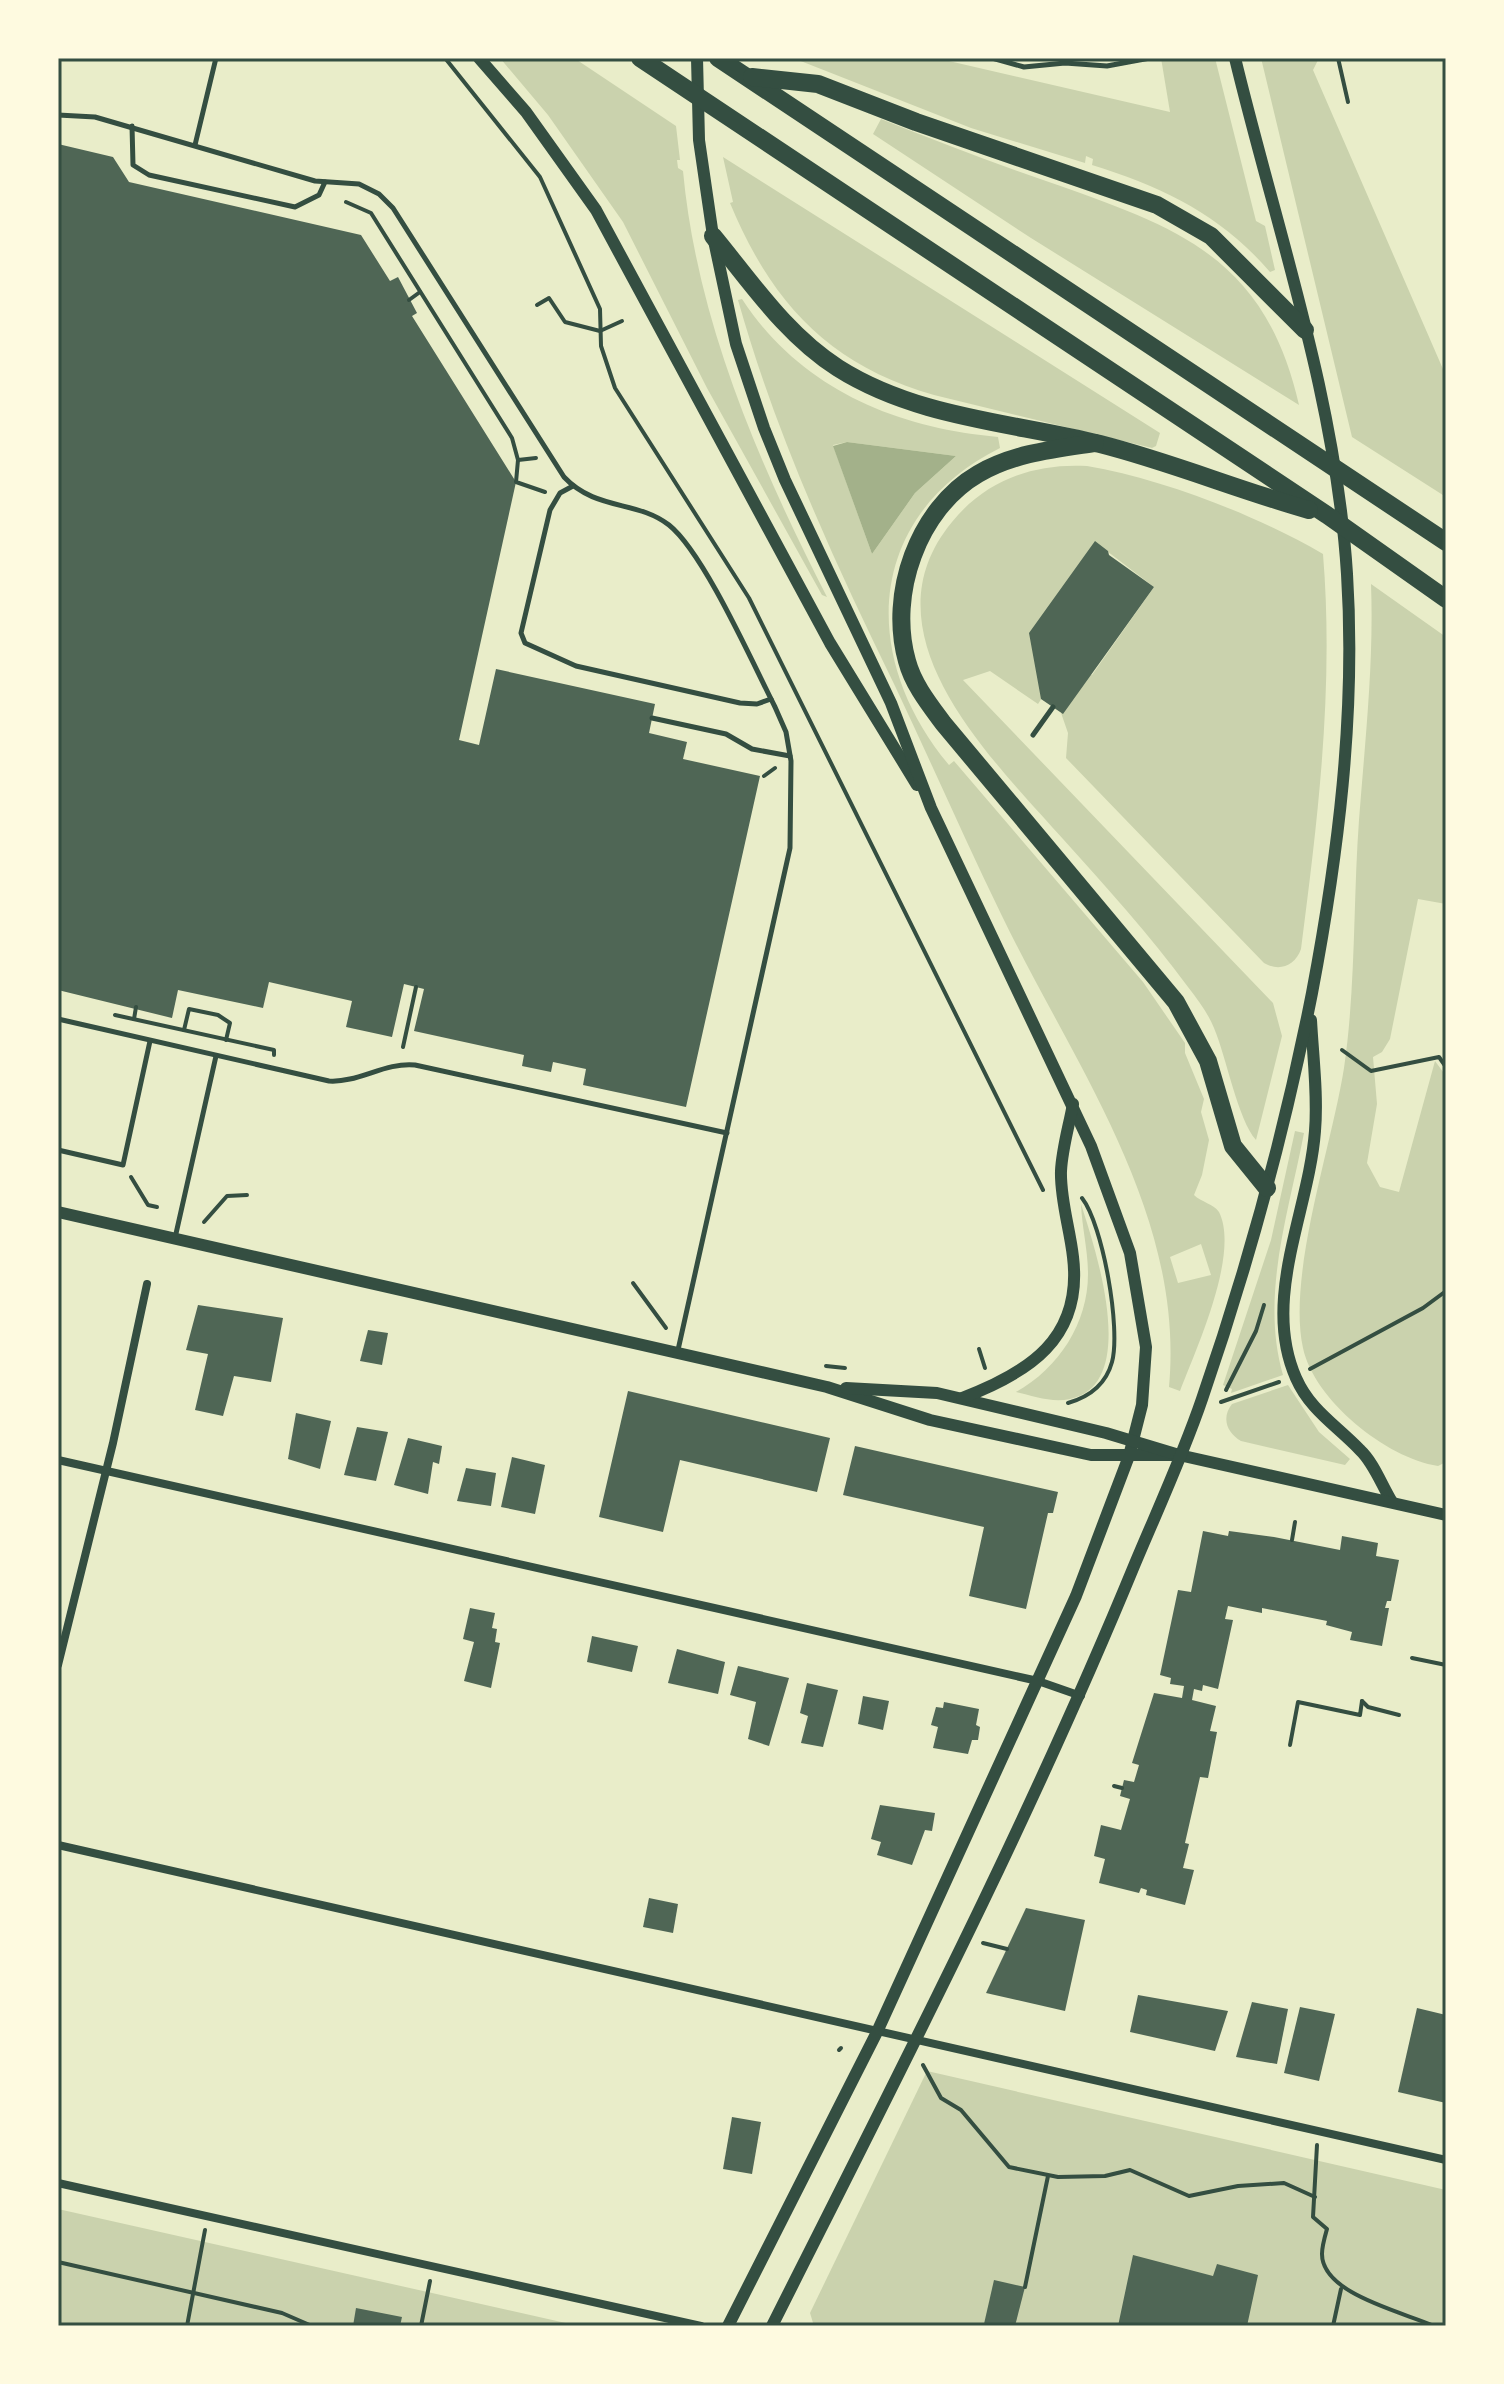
<svg xmlns="http://www.w3.org/2000/svg" width="1504" height="2384" font-family="Signika,sans-serif">
<style>
.green{fill:#cad2ad;fill-rule:evenodd}
.water{fill:#a3b18a}
.building{fill:#4f6655}
.lines{fill:none;stroke-linecap:round;stroke-linejoin:round}
.path{stroke:#344e41;stroke-width:4}
.service{stroke:#344e41;stroke-width:5}
.minor{stroke:#344e41;stroke-width:8}
.tertiary{stroke:#344e41;stroke-width:12}
.trunk{stroke:#344e41;stroke-width:18}
.neatline{fill:none;stroke:#344e41;stroke-width:3}
</style>
<rect width="100%" height="100%" fill="#e9edc9"/>
<!-- green -->
<g class="green">
<path d="M 500,58 L 574,58 L 676,126 L 680,160 L 677,160 L 678,168 L 683,171 C 697,321 759,464 827,597 L 822,595 L 707,388 L 623,222 L 548,115 Z"/>
<path d="M 793,58 L 936,58 L 1170,112 L 1161,58 L 1215,58 L 1256,221 L 1265,226 L 1275,270 L 1270,272 C 1221,215 1163,187 1092,165 L 1093,159 L 1086,156 L 1085,163 L 971,128 Z"/>
<path d="M 1261,58 L 1319,58 L 1313,70 L 1446,376 L 1446,497 L 1352,437 Z"/>
<path d="M 881,119 C 936,141 991,162 1046,181 C 1177,227 1265,256 1299,405 L 1031,238 L 873,134 Z"/>
<path d="M 723,157 L 1160,433 L 1156,446 L 1152,448 L 934,395 C 829,365 771,302 730,203 L 733,202 Z"/>
<path d="M 742,299 C 800,388 895,428 998,437 L 1000,448 C 866,515 858,656 949,765 L 954,761 L 1143,982 L 1185,1043 L 1185,1053 L 1204,1099 L 1201,1112 L 1209,1140 L 1202,1175 L 1194,1195 C 1201,1202 1214,1204 1219,1212 C 1240,1254 1196,1349 1180,1391 L 1169,1387 C 1185,1213 1074,1065 1002,916 C 965,840 931,762 895,686 C 834,561 776,435 738,300 ZM 847,442 L 956,456 L 915,493 L 872,554 L 833,445 ZM 1201,1244 L 1211,1275 L 1178,1283 L 1170,1257 Z"/>
<path d="M 1087,466 C 1163,479 1256,515 1323,554 C 1334,688 1318,817 1301,949 C 1295,966 1279,972 1264,963 L 1066,758 L 1068,733 L 1051,684 L 1038,704 L 990,671 L 963,680 L 1273,1003 L 1282,1036 L 1256,1140 C 1238,1120 1226,1056 1214,1028 C 1208,1013 1198,1000 1188,987 C 1150,935 1106,887 1063,839 C 992,759 860,633 952,522 C 986,480 1034,463 1087,466 ZM 1095,542 L 1154,587 L 1092,675 L 1030,634 Z"/>
<path d="M 1371,584 L 1446,637 L 1446,904 L 1418,899 L 1390,1039 L 1382,1052 L 1373,1057 L 1377,1104 L 1367,1163 L 1380,1187 L 1399,1192 L 1435,1061 L 1446,1076 L 1446,1462 L 1438,1466 C 1386,1458 1314,1400 1303,1348 C 1287,1275 1332,1145 1344,1068 C 1356,986 1353,902 1359,820 C 1365,741 1374,663 1371,584 Z"/>
<path d="M 1295,1131 L 1304,1133 C 1289,1212 1260,1295 1283,1375 L 1231,1393 L 1232,1389 L 1223,1385 L 1271,1240 Z"/>
<path d="M 1081,1204 C 1095,1248 1141,1384 1070,1399 C 1052,1403 1033,1396 1016,1392 C 1059,1368 1088,1323 1088,1274 C 1088,1250 1082,1228 1081,1204 Z"/>
<path d="M 1288,1385 L 1319,1432 L 1350,1459 L 1345,1465 L 1241,1441 C 1227,1433 1221,1418 1232,1404 Z"/>
<path d="M 927,2071 L 1446,2190 L 1446,2326 L 814,2326 L 810,2313 Z"/>
<path d="M 58,2209 L 579,2326 L 58,2326 Z"/>
</g>
<!-- water -->
<path class="water" d="M 847,442 L 956,456 L 915,493 L 872,554 L 833,446 Z"/>
<!-- building -->
<g class="building">
<path d="M 58,144 L 113,157 L 129,182 L 361,235 L 390,281 L 398,277 L 417,313 L 412,316 L 516,482 L 459,740 L 479,745 L 496,669 L 655,704 L 649,733 L 687,742 L 683,759 L 760,776 L 686,1107 L 583,1085 L 586,1069 L 553,1062 L 551,1072 L 522,1066 L 524,1055 L 414,1031 L 424,989 L 404,984 L 392,1037 L 346,1027 L 352,1001 L 269,982 L 263,1008 L 178,990 L 172,1018 L 58,990 Z"/>
<path d="M 1095,541 L 1108,551 L 1109,555 L 1154,587 L 1063,714 L 1041,699 L 1029,633 Z"/>
<path d="M 198,1305 L 283,1318 L 271,1382 L 234,1376 L 223,1416 L 195,1410 L 208,1354 L 186,1350 Z"/>
<path d="M 368,1330 L 388,1333 L 382,1365 L 360,1361 Z"/>
<path d="M 628,1391 L 830,1438 L 817,1492 L 680,1460 L 663,1532 L 599,1517 Z"/>
<path d="M 296,1413 L 331,1421 L 320,1469 L 288,1459 Z"/>
<path d="M 357,1427 L 388,1432 L 376,1481 L 344,1475 Z"/>
<path d="M 408,1438 L 442,1446 L 439,1464 L 433,1462 L 428,1494 L 394,1485 Z"/>
<path d="M 855,1446 L 1058,1492 L 1053,1513 L 1048,1513 L 1026,1609 L 969,1596 L 984,1527 L 843,1495 Z"/>
<path d="M 512,1457 L 545,1465 L 535,1514 L 501,1507 Z"/>
<path d="M 466,1468 L 496,1473 L 491,1506 L 457,1501 Z"/>
<path d="M 1203,1531 L 1228,1536 L 1229,1531 L 1274,1537 L 1340,1550 L 1342,1536 L 1378,1543 L 1376,1556 L 1399,1560 L 1391,1601 L 1387,1601 L 1385,1608 L 1389,1608 L 1382,1646 L 1350,1640 L 1352,1632 L 1326,1625 L 1327,1621 L 1262,1608 L 1262,1613 L 1228,1606 L 1225,1619 L 1233,1620 L 1218,1689 L 1203,1685 L 1202,1691 L 1194,1689 L 1192,1700 L 1216,1706 L 1210,1731 L 1217,1732 L 1208,1778 L 1200,1777 L 1185,1843 L 1189,1844 L 1183,1868 L 1194,1870 L 1185,1905 L 1146,1895 L 1147,1890 L 1141,1888 L 1139,1893 L 1099,1883 L 1105,1859 L 1094,1856 L 1101,1825 L 1121,1830 L 1130,1799 L 1120,1796 L 1124,1780 L 1134,1782 L 1139,1765 L 1132,1763 L 1154,1693 L 1182,1698 L 1184,1686 L 1170,1684 L 1171,1678 L 1160,1675 L 1178,1590 L 1191,1592 Z"/>
<path d="M 470,1608 L 495,1613 L 492,1628 L 497,1629 L 495,1642 L 500,1643 L 491,1688 L 464,1681 L 474,1642 L 463,1639 Z"/>
<path d="M 592,1636 L 638,1646 L 632,1672 L 587,1662 Z"/>
<path d="M 677,1649 L 725,1662 L 718,1694 L 668,1683 Z"/>
<path d="M 738,1666 L 789,1678 L 769,1746 L 748,1739 L 756,1702 L 730,1695 Z"/>
<path d="M 807,1683 L 838,1690 L 823,1747 L 801,1743 L 808,1716 L 800,1713 Z"/>
<path d="M 863,1696 L 889,1701 L 883,1730 L 858,1724 Z"/>
<path d="M 944,1702 L 979,1709 L 976,1725 L 980,1727 L 978,1740 L 972,1740 L 968,1754 L 933,1748 L 938,1727 L 931,1725 L 936,1707 L 943,1708 Z"/>
<path d="M 880,1805 L 935,1813 L 932,1831 L 925,1830 L 912,1865 L 877,1855 L 881,1842 L 871,1839 Z"/>
<path d="M 649,1898 L 678,1904 L 673,1933 L 643,1927 Z"/>
<path d="M 1026,1908 L 1085,1920 L 1065,2011 L 986,1993 Z"/>
<path d="M 1138,1995 L 1228,2011 L 1215,2051 L 1130,2032 Z"/>
<path d="M 1252,2002 L 1288,2009 L 1277,2064 L 1236,2057 Z"/>
<path d="M 1300,2007 L 1335,2014 L 1319,2081 L 1284,2073 Z"/>
<path d="M 1417,2008 L 1446,2015 L 1446,2103 L 1398,2092 Z"/>
<path d="M 732,2117 L 761,2122 L 752,2174 L 723,2169 Z"/>
<path d="M 1133,2255 L 1213,2276 L 1217,2264 L 1258,2275 L 1247,2326 L 1118,2326 Z"/>
<path d="M 994,2280 L 1025,2287 L 1015,2326 L 984,2324 Z"/>
<path d="M 356,2308 L 402,2317 L 400,2326 L 353,2326 Z"/>
</g>
<g class="lines">
<!-- path -->
<g class="path">
<path d="M 445,58 L 540,177 L 600,309 L 601,346 L 615,388 L 749,598 L 1043,1190"/>
<path d="M 1338,58 L 1348,102"/>
<path d="M 346,202 L 371,213 L 512,438 L 518,460 L 516,482 L 545,492"/>
<path d="M 409,300 L 420,292"/>
<path d="M 537,305 L 549,298 L 565,322 L 600,331 L 622,321"/>
<path d="M 518,460 L 536,458"/>
<path d="M 764,776 L 775,768"/>
<path d="M 115,1015 L 274,1050 L 274,1055"/>
<path d="M 134,1019 L 136,1007"/>
<path d="M 184,1030 L 189,1009 L 218,1015 L 230,1023 L 226,1040"/>
<path d="M 403,1047 L 416,987"/>
<path d="M 1342,1050 L 1371,1071 L 1439,1057 L 1446,1067"/>
<path d="M 131,1177 L 148,1205 L 157,1207"/>
<path d="M 204,1222 L 227,1196 L 247,1195"/>
<path d="M 633,1283 L 666,1328"/>
<path d="M 979,1349 L 985,1368"/>
<path d="M 826,1366 L 845,1368"/>
<path d="M 1310,1369 L 1423,1308 L 1446,1291"/>
<path d="M 1226,1390 L 1256,1331 L 1264,1305"/>
<path d="M 1221,1402 L 1279,1382"/>
<path d="M 1068,1403 C 1089,1397 1106,1384 1112,1362 C 1121,1329 1103,1225 1082,1198"/>
<path d="M 1292,1540 L 1295,1522"/>
<path d="M 1412,1658 L 1446,1665"/>
<path d="M 1362,1701 L 1368,1707 L 1399,1715"/>
<path d="M 1290,1745 L 1298,1702 L 1360,1715 L 1362,1701"/>
<path d="M 1114,1786 L 1122,1788"/>
<path d="M 983,1943 L 1007,1949"/>
<path d="M 839,2050 L 841,2048"/>
<path d="M 923,2065 L 941,2098 L 961,2110 L 1009,2167 L 1058,2177 L 1105,2176 L 1130,2170 L 1189,2196 L 1238,2186 L 1284,2183 L 1315,2197"/>
<path d="M 1317,2145 L 1313,2217 L 1327,2229 C 1325,2236 1322,2246 1322,2254 C 1322,2294 1403,2312 1434,2326"/>
<path d="M 58,2262 L 282,2313 L 312,2326"/>
<path d="M 1025,2287 L 1048,2176"/>
<path d="M 187,2326 L 205,2230"/>
<path d="M 421,2326 L 430,2281"/>
<path d="M 1333,2326 L 1341,2289"/>
</g>
<!-- service -->
<g class="service">
<path d="M 992,58 L 1024,67 L 1065,63 L 1107,66 L 1150,58"/>
<path d="M 58,115 L 95,117 L 315,181 L 359,184 L 379,194 L 393,208 L 564,477 C 596,511 637,500 669,525 C 704,553 753,664 775,707 L 786,732 L 791,761 L 790,848 L 678,1350"/>
<path d="M 132,126 L 133,165 L 149,175 L 295,207 L 319,195 L 325,182"/>
<path d="M 195,145 L 216,58"/>
<path d="M 573,486 L 560,493 L 550,510 L 521,633 L 525,643 L 576,666 L 740,703 L 757,704 L 771,699"/>
<path d="M 652,718 L 726,734 L 752,749 L 790,756"/>
<path d="M 1033,735 L 1053,707"/>
<path d="M 58,1019 L 329,1081 C 358,1083 385,1062 415,1065 L 727,1133"/>
<path d="M 58,1150 L 123,1165 L 150,1041"/>
<path d="M 175,1238 L 216,1056"/>
</g>
<!-- minor -->
<g class="minor">
<path d="M 58,1460 L 1038,1681 L 1081,1696"/>
<path d="M 58,1665 L 113,1443 L 147,1284"/>
<path d="M 58,1845 L 1446,2160"/>
<path d="M 58,2183 L 701,2326"/>
</g>
<!-- tertiary -->
<g class="tertiary">
<path d="M 479,58 L 526,112 L 596,210 L 830,643 L 917,785"/>
<path d="M 697,58 L 699,140 L 713,236 L 736,344 L 764,428 L 785,480 L 891,703 L 931,808 L 1091,1146 L 1130,1253 L 1146,1347 L 1142,1405 L 1129,1456 L 1076,1596 L 877,2032 L 728,2326"/>
<path d="M 1311,1020 C 1313,1057 1318,1095 1315,1131 C 1309,1211 1261,1299 1296,1378 C 1310,1410 1336,1425 1360,1450 C 1374,1463 1382,1486 1392,1502"/>
<path d="M 58,1212 L 827,1387 L 930,1420 L 1091,1455 L 1179,1455"/>
<path d="M 846,1388 L 937,1393 L 1106,1433 L 1179,1455 L 1446,1515"/>
<path d="M 962,1398 C 1028,1373 1083,1339 1073,1257 C 1070,1229 1060,1199 1061,1171 C 1062,1149 1069,1126 1073,1104"/>
<path d="M 772,2326 C 898,2075 1027,1826 1134,1566 C 1157,1511 1183,1455 1202,1399 C 1248,1266 1285,1130 1312,993 C 1338,856 1356,714 1347,574 C 1336,398 1276,228 1235,58"/>
</g>
<!-- trunk -->
<g class="trunk">
<path d="M 640,58 L 1327,515 L 1446,599"/>
<path d="M 718,58 L 1446,542"/>
<path d="M 752,77 L 818,84 L 916,122 L 1157,205 L 1211,236 L 1305,330"/>
<path d="M 713,236 C 751,282 786,335 838,368 C 917,418 1011,422 1100,444 C 1171,462 1238,490 1309,510"/>
<path d="M 1095,443 C 1055,449 1014,453 978,474 C 918,509 888,594 907,661 C 913,684 929,704 943,723 L 1176,1002 L 1208,1061 L 1233,1146 L 1267,1188"/>
</g>
</g>
<!-- border -->
<rect width="1504" height="2384" fill="none" stroke="#fefae0" stroke-width="120"/>
<rect x="60" y="60" width="1384" height="2264" class="neatline"/>
</svg>
